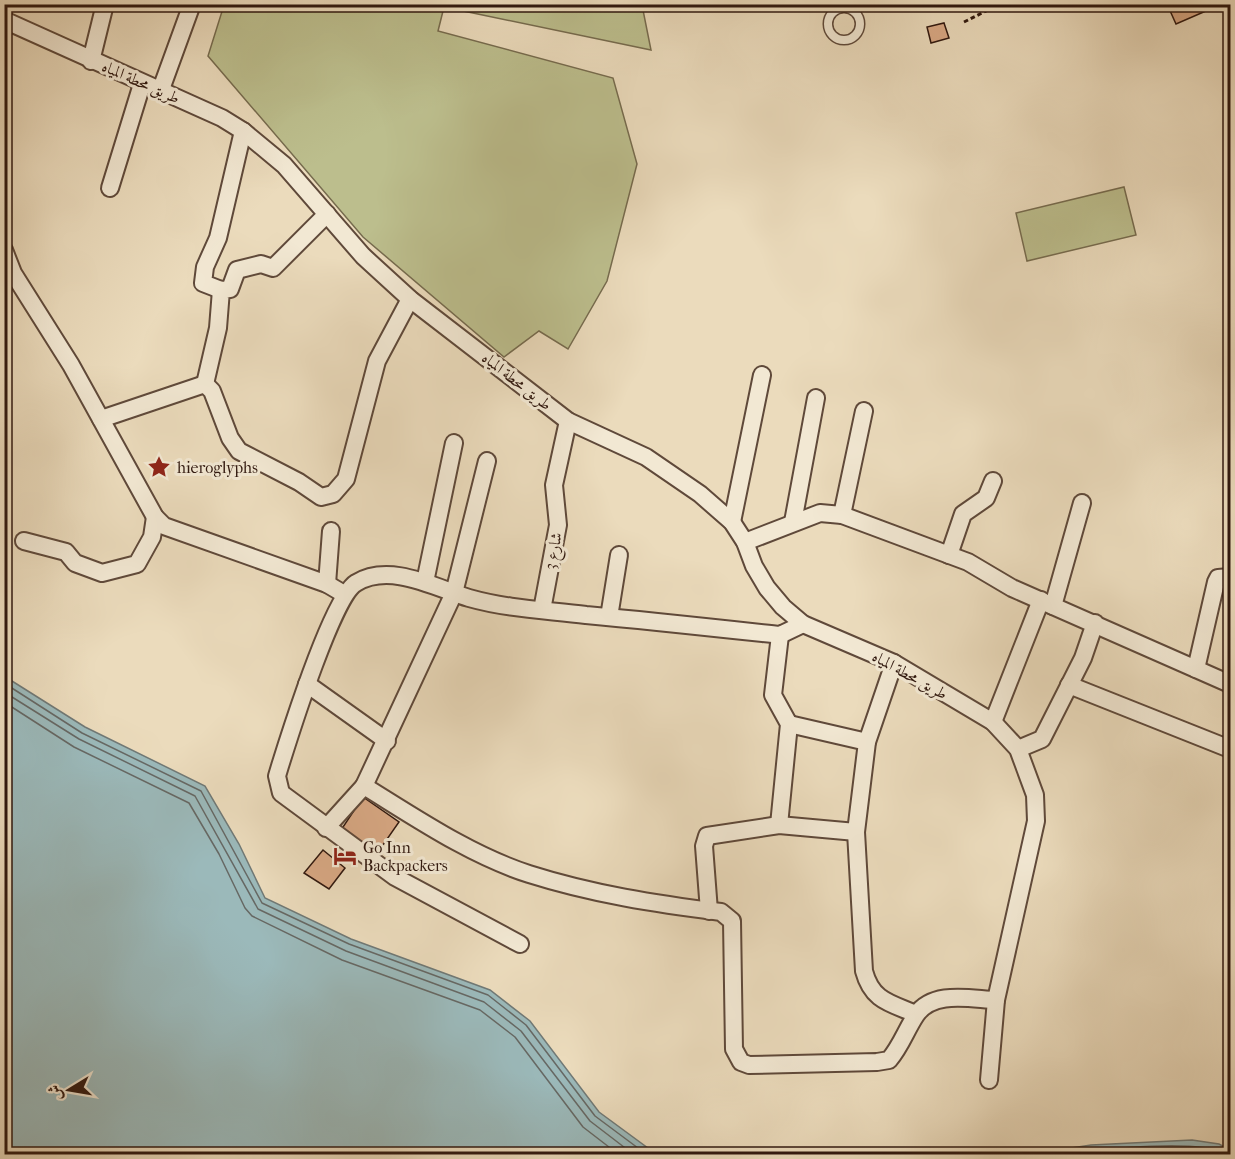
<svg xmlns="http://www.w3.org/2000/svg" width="1235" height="1159" font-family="'IM FELL French Canon',Amiri,serif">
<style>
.green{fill:#bcbe8d;stroke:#766b4e;stroke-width:1.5}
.water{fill:#9bb9ba;stroke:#707976;stroke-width:1.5}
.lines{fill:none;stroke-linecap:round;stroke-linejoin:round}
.shore{stroke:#666864;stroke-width:1.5}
.building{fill:#d9a985;stroke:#30180f;stroke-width:1.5}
.service-casing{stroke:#5f493a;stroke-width:11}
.minor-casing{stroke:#5f493a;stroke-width:20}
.path{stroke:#30180f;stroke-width:3;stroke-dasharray:4.5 3;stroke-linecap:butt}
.service{stroke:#f2e8d3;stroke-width:8}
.minor{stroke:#f2e8d3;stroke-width:16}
.labels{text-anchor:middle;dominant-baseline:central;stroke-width:6;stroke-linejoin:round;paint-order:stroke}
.street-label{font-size:16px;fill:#30180f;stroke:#f2e8d3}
.poi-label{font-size:16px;fill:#30180f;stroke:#f2e8d3;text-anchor:start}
</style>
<rect width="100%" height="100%" fill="#ebdbbc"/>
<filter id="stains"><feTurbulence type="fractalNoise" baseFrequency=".00333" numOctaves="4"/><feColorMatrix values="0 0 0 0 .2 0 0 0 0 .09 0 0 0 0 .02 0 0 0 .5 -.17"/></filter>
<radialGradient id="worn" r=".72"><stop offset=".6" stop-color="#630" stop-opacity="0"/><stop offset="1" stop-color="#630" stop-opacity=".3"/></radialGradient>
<!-- green -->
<g class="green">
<path d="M 224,5 L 642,5 L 651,50 L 444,7 L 438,31 L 613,78 L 637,164 L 607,281 L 568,349 L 539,331 L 504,357 L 363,237 L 208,56 Z"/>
<path d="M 1124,187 L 1136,235 L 1027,261 L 1016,213 Z"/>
</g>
<!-- water -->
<g class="water">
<path d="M 4,676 L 85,727 L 205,786 L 239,844 L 265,898 L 351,939 L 490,990 L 530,1021 L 599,1112 L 656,1154 L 5,1154 Z"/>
<path d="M 1192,1140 L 1219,1144 L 1230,1150 L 1230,1154 L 1032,1154 L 1091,1145 Z"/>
</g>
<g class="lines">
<!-- shore -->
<g class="shore">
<path d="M 4,683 L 82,733 L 201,791 L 262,903 L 349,944 L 488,995 L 526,1025 L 595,1116 L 646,1154"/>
<path d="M 4,692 L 79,739 L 195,796 L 258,909 L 346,951 L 484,1002 L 521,1031 L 590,1121 L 633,1154"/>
<path d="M 4,702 L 74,747 L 189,803 L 219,854 L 245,908 L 252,916 L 342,960 L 480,1010 L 515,1037 L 583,1127 L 618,1154"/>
<path d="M 1070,1154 C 1104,1149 1198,1138 1226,1154"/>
</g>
</g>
<!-- building -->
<g class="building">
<path d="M 1167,4 L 1222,4 L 1176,24 Z"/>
<path d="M 944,23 L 949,38 L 931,43 L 927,27 Z"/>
<path d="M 363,797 L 399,822 L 376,855 L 341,830 Z"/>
<path d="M 323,850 L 345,868 L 329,889 L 304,873 Z"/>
</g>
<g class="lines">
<!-- service casing -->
<g class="service-casing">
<circle id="service" cx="844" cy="24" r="16"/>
</g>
<!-- minor casing -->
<g class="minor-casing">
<g id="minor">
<path d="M 4,20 L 222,118 L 243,131 L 284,165 L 363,256 L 410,299 L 568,421 L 646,457 L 700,494 L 732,522 L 745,542 L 754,566 L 767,588 L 783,607 L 803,624 L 894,663 L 993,722 L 1018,749 L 1035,795 L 1036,821 L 996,1000 L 989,1080"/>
<path d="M 91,61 L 105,4"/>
<path d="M 160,92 L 192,4"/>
<path d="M 110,188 L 142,84"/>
<path d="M 4,250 L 13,273 L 71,365 L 155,517 L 164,526 L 327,584 L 344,594"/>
<path d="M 221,290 L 203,283 L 205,267 L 218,238 L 243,131"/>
<path d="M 205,384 L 218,328 L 221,290 L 230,289 L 237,270 L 261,264 L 273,268 L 327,214"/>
<path d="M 101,419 L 205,384 L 212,391 L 230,438 L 239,451 L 299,482 L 321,497 L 333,494 L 346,479 L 377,361 L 410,299"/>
<path d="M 842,515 L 864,411"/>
<path d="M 732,522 L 762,375"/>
<path d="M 793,522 L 816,398"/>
<path d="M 24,541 L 66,552 L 75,563 L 102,573 L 137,564 L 152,537 L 155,517"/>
<path d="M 745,542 L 820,513 L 842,515 L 968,562 L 1012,588 L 1230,684"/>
<path d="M 949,555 L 963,514 L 986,498 L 993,481"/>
<path d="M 425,582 L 454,443"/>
<path d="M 327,584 L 331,531"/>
<path d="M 1053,606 L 1082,503"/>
<path d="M 542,610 L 558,525 L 554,485 L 568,421"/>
<path d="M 609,617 L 619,555"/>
<path d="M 894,663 L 867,742 L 856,832 L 864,971 C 872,1001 890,1003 916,1014"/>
<path d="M 1196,669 L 1216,582 L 1218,578 L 1230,577"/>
<path d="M 307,684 L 387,741"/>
<path d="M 1069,685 L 1230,749"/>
<path d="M 993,722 L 1041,600"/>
<path d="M 789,724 L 867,742"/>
<path d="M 1018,749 L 1042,739 L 1083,658 L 1095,623"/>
<path d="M 364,786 L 454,593 L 487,461"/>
<path d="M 779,825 L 789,724 L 773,695 L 780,635"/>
<path d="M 326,828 L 364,786 C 416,818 470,855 529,874 C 592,894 656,904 721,912 L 732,921 L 734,1049 L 741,1062 L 749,1065 L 877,1062 L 889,1060 C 901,1046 906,1030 916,1015 C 933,990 970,999 996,1000"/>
<path d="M 709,911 L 704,846 L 707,836 L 779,825 L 856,832"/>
<path d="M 520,944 L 395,877 L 281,793 L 277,776 L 280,766 C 290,734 333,596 356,583 C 390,562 436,588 469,598 C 508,609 546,610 586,615 C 651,621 715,628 780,635 L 803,624"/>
</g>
</g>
<!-- path -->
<path class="path" d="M 964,22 L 1000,4"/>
<!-- service -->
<use href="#service" class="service"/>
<!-- minor -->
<use href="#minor" class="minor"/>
</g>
<!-- icons -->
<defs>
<g id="sight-bare" transform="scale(1.8)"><path d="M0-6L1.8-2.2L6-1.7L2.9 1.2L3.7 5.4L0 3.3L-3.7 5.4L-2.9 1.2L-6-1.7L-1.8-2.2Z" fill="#8f2418" stroke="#f2e8d3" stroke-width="2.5" paint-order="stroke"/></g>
<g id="hotel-bare" transform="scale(1.8)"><path d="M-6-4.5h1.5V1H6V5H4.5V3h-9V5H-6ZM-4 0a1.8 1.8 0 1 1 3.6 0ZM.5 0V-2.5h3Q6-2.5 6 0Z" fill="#8f2418" stroke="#f2e8d3" stroke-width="2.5" paint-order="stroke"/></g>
</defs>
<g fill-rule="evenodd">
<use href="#sight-bare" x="159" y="467"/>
<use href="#hotel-bare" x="345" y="856"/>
</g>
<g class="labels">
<!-- street labels -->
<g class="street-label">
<text transform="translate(141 82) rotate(24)">طريق محطة المياه</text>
<text transform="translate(517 381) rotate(38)">طريق محطة المياه</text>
<text transform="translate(553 551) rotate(-79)">شارع 3</text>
<text transform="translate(910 675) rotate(29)">طريق محطة المياه</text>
</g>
<!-- poi labels -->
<g class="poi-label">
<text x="177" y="467">hieroglyphs</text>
<text x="363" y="847">Go Inn<tspan x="363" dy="18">Backpackers</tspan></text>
</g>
</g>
<!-- margin -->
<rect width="1235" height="1159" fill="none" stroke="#ebdbbc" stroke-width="24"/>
<rect x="6" y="6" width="1223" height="1147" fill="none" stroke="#30180f" stroke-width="3"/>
<rect x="12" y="12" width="1211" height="1135" fill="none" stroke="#30180f" stroke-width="1.5"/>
<!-- north arrow -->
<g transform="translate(69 1090) rotate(259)" stroke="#f2e8d3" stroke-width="4.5" paint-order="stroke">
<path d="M0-4.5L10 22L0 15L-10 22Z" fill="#30180f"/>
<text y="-9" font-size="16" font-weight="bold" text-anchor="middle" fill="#30180f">ش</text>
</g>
<rect width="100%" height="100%" filter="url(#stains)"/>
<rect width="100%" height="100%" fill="url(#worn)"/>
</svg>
